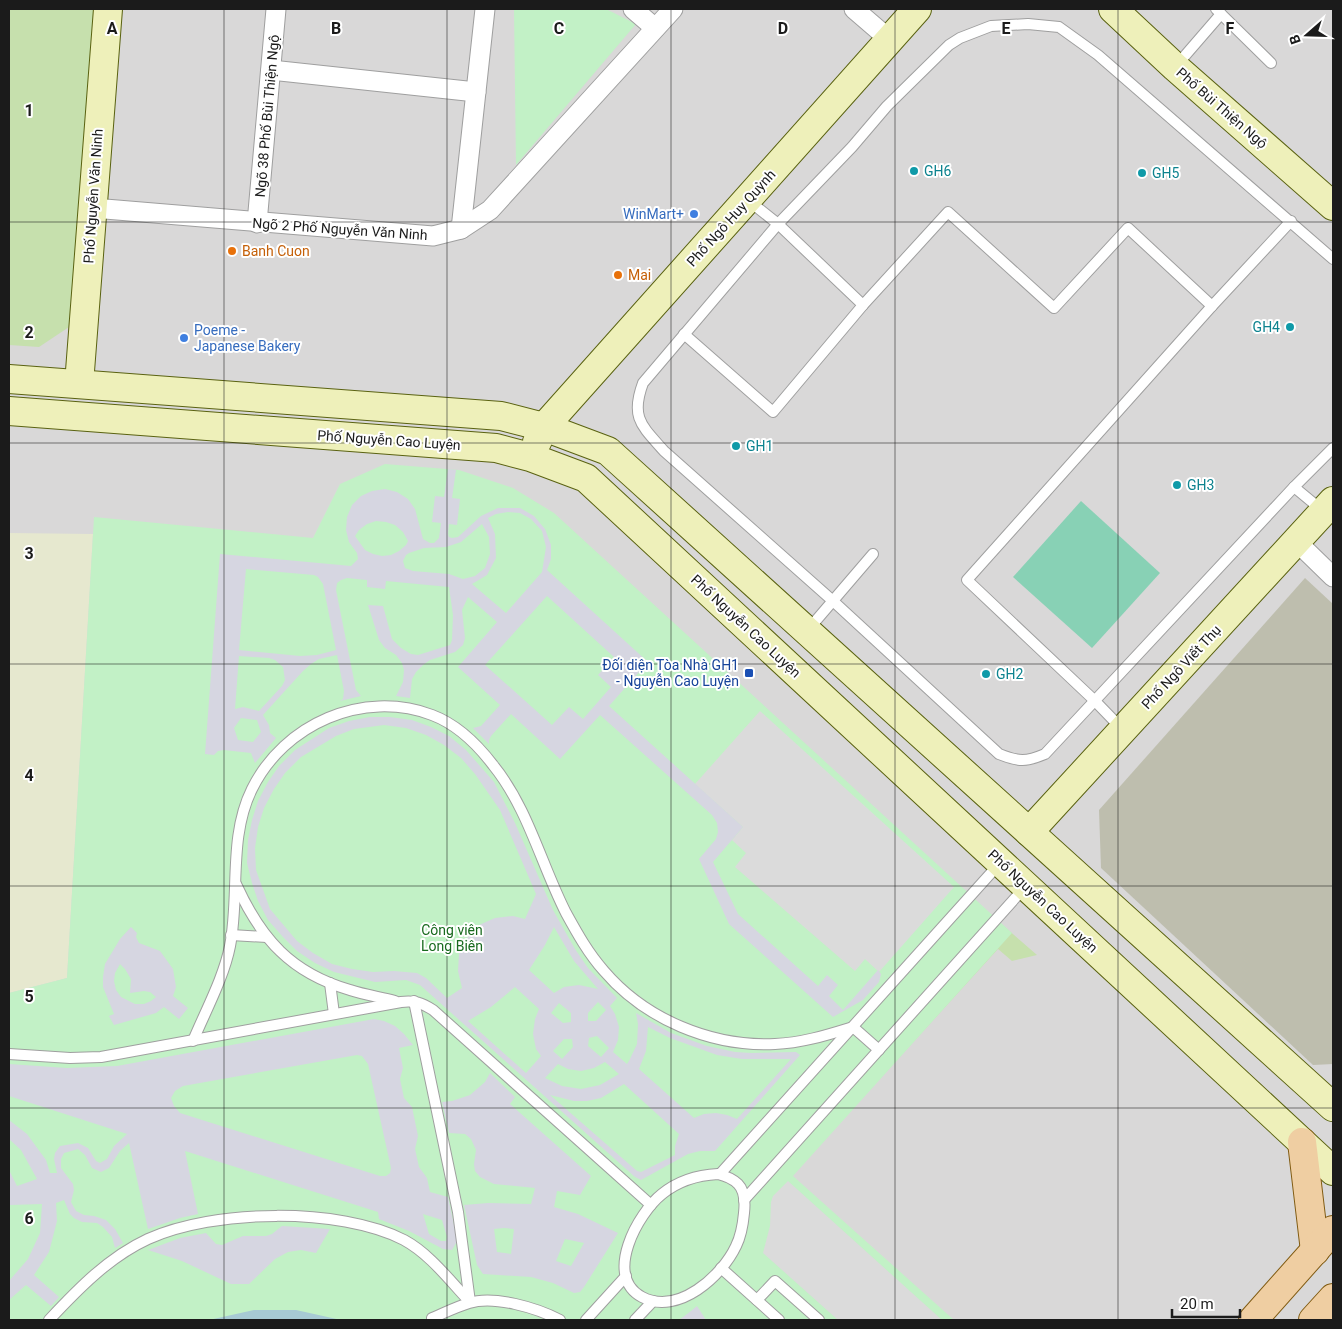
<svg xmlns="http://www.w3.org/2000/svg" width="1342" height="1329" font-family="Roboto,sans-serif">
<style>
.residential{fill:#d9d8d8}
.construction{fill:#bebeae}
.farmland{fill:#e6e8cf}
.grass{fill:#c6e0ad}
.park{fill:#c2f1c6}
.pitch{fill:#88d1b5}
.parking{fill:#dbdbdb}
.plaza{fill:#d6d6e1;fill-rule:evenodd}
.water{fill:#a7cad4}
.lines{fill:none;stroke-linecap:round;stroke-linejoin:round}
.lane-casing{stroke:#9f9f9f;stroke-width:12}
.street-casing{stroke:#9f9f9f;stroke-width:21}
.secondary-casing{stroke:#5a6211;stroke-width:30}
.primary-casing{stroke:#805b12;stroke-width:30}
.lane{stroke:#fff;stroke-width:10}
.street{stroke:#fff;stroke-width:19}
.secondary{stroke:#eef0ba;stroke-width:28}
.primary{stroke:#efcea2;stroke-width:28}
.grid{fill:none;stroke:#1b1b1b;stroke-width:1;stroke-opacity:0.55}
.culture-dot{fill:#0f9aa8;stroke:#fff;stroke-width:2}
.shop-dot{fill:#3f7fe0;stroke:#fff;stroke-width:2}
.food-dot{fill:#e8710a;stroke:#fff;stroke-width:2}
.transit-dot{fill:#1a4fb4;stroke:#fff;stroke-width:2}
.labels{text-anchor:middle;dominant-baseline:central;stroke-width:4;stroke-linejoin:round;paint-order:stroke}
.street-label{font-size:14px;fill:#1b1b1b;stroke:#fff}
.culture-label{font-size:14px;fill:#0d838f;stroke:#fff;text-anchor:start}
.shop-label{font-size:14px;fill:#366cbe;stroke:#fff;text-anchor:end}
.food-label{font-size:14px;fill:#c56008;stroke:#fff;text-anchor:start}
.transit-label{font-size:14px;fill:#164399;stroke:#fff;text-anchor:end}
.park-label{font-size:14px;fill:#186a1e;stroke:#fff}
.grid-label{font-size:16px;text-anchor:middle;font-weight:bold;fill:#1b1b1b;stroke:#fff;stroke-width:4;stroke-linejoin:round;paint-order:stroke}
</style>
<rect width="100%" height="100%" fill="#ebe8e2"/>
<!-- residential -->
<rect class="residential" x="9" y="9" width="1324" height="1311"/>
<!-- construction -->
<path class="construction" d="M 1305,578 L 1333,604 L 1333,1064 L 1313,1065 L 1101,868 L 1099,810 Z"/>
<!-- farmland -->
<path class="farmland" d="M 9,533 L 93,534 L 67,978 L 9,993 Z"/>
<!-- grass -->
<g class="grass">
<path d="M 9,9 L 94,9 L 69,327 L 39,347 L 9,345 Z"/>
<path d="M 1005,927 L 1037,955 L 1012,961 L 998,949 L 866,1094 L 859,1088 Z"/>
</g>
<!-- park -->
<g class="park">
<path d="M 514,9 L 606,9 L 636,24 L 516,165 Z"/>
<path d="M 385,464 L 459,470 L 513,488 L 554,513 L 1012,933 L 793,1176 L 954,1320 L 9,1320 L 9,993 L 67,978 L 94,517 L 313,538 L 340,484 Z"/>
</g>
<!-- pitch -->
<path class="pitch" d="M 1081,501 L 1160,573 L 1092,648 L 1013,577 Z"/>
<!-- parking -->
<g class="parking">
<path d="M 760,711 L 954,887 L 879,972 L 865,959 L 855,971 L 735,867 L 746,853 L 732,840 L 743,827 L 695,784 Z"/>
<path d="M 788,1181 L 942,1320 L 838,1320 L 763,1253 L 770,1226 L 771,1202 L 773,1196 Z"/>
</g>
<!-- plaza -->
<g class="plaza">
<path d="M 448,469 L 456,470 L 452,498 L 460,499 L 457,525 L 449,524 L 448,534 L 449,537 L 452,538 L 458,537 L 481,516 L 498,508 L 520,508 L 534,516 L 545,529 L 551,545 L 551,559 L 547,570 L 648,662 L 609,706 L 743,827 L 713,862 L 738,914 L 818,986 L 827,975 L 838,985 L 829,996 L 843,1010 L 878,970 L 881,974 L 879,982 L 863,1000 L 833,1017 L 729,924 L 699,859 L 716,839 L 718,832 L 717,823 L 712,815 L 600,715 L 560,759 L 511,714 L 491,736 L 489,740 L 489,744 L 473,728 L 481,726 L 500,705 L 458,667 L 497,622 L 468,597 L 462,610 L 465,638 L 463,645 L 455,652 L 430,660 L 423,665 L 416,672 L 412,679 L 410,698 L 396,696 L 403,682 L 404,670 L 402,663 L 396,655 L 385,648 L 379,640 L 368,605 L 383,606 L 392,639 L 401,648 L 411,654 L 418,655 L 450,645 L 452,640 L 453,615 L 449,587 L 386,581 L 385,589 L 367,587 L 367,580 L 347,578 L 341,580 L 337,583 L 336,590 L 356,690 L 361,696 L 340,701 L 343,699 L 344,691 L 337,655 L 319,659 L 311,664 L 303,671 L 263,715 L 269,725 L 270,733 L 276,738 L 255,763 L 251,753 L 224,750 L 218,751 L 214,755 L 205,754 L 220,554 L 351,566 L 358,559 L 357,553 L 349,542 L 346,530 L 347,517 L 352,505 L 361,496 L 372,491 L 385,489 L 397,492 L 408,499 L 415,509 L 423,539 L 430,543 L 434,543 L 439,538 L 441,523 L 432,522 L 435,496 L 444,497 ZM 508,512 L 520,513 L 531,519 L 542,531 L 546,547 L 542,572 L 506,613 L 472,584 L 487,575 L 496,558 L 495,534 L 488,518 L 496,514 ZM 376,521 L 386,522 L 395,525 L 403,532 L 408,541 L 406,545 L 399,551 L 391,555 L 382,556 L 373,554 L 365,550 L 355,536 L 359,530 L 367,524 ZM 482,524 L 489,537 L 490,554 L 485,568 L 475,576 L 463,579 L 449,574 L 413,571 L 405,568 L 403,561 L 406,555 L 409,553 L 424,548 L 446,547 L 461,542 ZM 246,569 L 314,575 L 318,577 L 323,584 L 336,650 L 317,655 L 300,656 L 239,650 ZM 547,596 L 614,657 L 598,675 L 611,687 L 583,719 L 569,707 L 552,725 L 485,665 ZM 239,656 L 269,658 L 275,660 L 283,667 L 285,680 L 282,686 L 259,711 L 243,707 L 235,709 ZM 241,718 L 257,720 L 261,732 L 253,742 L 238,740 L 234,728 Z"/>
<path d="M 370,717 L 390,717 L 412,720 L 431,727 L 449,736 L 466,750 L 494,782 L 515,823 L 553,910 L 575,949 L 588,968 L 617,998 L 610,1006 L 615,1014 L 619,1027 L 618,1040 L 613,1052 L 627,1064 L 629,1061 L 637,1044 L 638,1024 L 636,1013 L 671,1033 L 707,1046 L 735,1052 L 751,1053 L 796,1052 L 800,1055 L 715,1151 L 700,1151 L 688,1154 L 641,1180 L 635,1177 L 420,985 L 406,980 L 375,982 L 334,972 L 315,963 L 297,951 L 283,937 L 268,920 L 258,901 L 252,883 L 247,863 L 248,840 L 252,820 L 258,801 L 268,782 L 279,766 L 295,750 L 329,728 L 349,721 ZM 384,725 L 406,728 L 426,735 L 444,745 L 461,758 L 475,774 L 500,810 L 536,894 L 525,919 L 513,916 L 495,918 L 479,925 L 467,938 L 459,954 L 458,971 L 462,988 L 447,998 L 426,978 L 417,973 L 394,971 L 373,972 L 352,969 L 332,964 L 313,953 L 297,941 L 270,909 L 256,870 L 255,848 L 258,827 L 264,808 L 274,789 L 285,773 L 301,757 L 336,736 L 354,729 ZM 554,927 L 574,961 L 598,989 L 579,985 L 564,987 L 554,993 L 529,970 L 545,945 ZM 515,987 L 539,1009 L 535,1019 L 533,1034 L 536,1049 L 541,1056 L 526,1073 L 468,1021 L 491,1007 ZM 598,1002 L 606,1010 L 596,1021 L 588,1021 L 588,1013 ZM 559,1003 L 571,1013 L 571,1022 L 563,1023 L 551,1013 ZM 648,1027 L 670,1038 L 717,1055 L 742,1059 L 791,1059 L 737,1119 L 727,1115 L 716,1113 L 704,1114 L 694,1118 L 639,1069 L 646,1051 ZM 597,1036 L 609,1048 L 601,1057 L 588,1046 L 589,1038 ZM 564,1039 L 572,1039 L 573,1047 L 562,1059 L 553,1051 ZM 605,1062 L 619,1074 L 600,1085 L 581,1089 L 562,1086 L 545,1078 L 558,1064 L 568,1069 L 581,1071 L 594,1068 ZM 624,1084 L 679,1134 L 675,1146 L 675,1155 L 641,1172 L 637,1171 L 550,1095 L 574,1101 L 587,1101 L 601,1098 Z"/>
<path d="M 131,927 L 137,933 L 136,937 L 139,943 L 160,951 L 173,969 L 176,987 L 173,996 L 188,1008 L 179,1019 L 164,1007 L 156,1013 L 114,1025 L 109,1016 L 114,1014 L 103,987 L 103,977 L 105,964 L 120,939 ZM 120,964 L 125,969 L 131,979 L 130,993 L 144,991 L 150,992 L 156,997 L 151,1001 L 144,1004 L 135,1004 L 121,997 L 116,990 L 114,981 L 115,973 Z"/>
<path d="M 374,1019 L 384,1021 L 395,1026 L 404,1034 L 413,1045 L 399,1048 L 403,1068 L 400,1079 L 404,1098 L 412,1107 L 418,1136 L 415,1149 L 419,1167 L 427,1178 L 430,1192 L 448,1197 L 457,1239 L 456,1243 L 452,1250 L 443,1249 L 409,1231 L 379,1219 L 378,1212 L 185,1151 L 198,1214 L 180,1218 L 148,1229 L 129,1143 L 120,1151 L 109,1168 L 101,1172 L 92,1168 L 85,1155 L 78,1149 L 64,1153 L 61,1159 L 61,1168 L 73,1184 L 74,1190 L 71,1202 L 76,1211 L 84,1215 L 94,1216 L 106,1220 L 115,1229 L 123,1243 L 115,1248 L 112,1237 L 103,1227 L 97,1223 L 82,1222 L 74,1218 L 70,1214 L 64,1200 L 56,1203 L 57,1221 L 49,1252 L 34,1275 L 59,1297 L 51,1306 L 26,1285 L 9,1300 L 9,1281 L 28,1259 L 40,1233 L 42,1204 L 10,1205 L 9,1223 L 9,1170 L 17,1186 L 37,1179 L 21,1150 L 9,1139 L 9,1120 L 27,1134 L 46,1160 L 50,1173 L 57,1173 L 54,1159 L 55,1153 L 60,1146 L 78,1143 L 88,1148 L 96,1161 L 100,1163 L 107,1159 L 114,1146 L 127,1134 L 9,1096 L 9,1064 L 67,1068 L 117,1066 ZM 357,1055 L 362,1056 L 368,1064 L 391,1168 L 390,1173 L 386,1176 L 380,1176 L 180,1113 L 174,1106 L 171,1098 L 175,1091 L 183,1086 ZM 423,1214 L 442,1220 L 447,1237 L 446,1241 L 441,1241 L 429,1234 Z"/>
<path d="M 490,1073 L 515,1097 L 510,1104 L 591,1176 L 580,1195 L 557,1191 L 554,1207 L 578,1214 L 618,1233 L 584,1287 L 580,1292 L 574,1293 L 553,1283 L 531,1277 L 483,1274 L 477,1265 L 464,1205 L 488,1203 L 531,1204 L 535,1188 L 494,1184 L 480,1177 L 475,1171 L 474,1164 L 476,1150 L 471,1139 L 465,1134 L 449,1133 L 442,1102 L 452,1101 L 470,1095 L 485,1082 ZM 504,1228 L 514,1229 L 511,1254 L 497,1252 L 494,1229 ZM 565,1239 L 584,1243 L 571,1266 L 556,1261 Z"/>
<path d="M 282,1226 L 330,1229 L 316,1253 L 301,1250 L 288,1252 L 275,1259 L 249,1284 L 231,1284 L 182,1261 L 148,1250 L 180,1238 L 206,1233 L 216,1244 L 222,1245 L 243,1236 L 266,1236 L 272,1234 Z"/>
<path d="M 697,1306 L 706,1320 L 679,1320 L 691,1311 Z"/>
</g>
<!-- water -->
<path class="water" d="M 254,1310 L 296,1310 L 341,1320 L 209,1320 Z"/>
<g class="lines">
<!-- lane casing -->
<g class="lane-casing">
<g id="lane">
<path d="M 1216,9 L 1271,63"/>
<path d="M 1176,66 L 1221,14"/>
<path d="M 748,200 L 778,224 L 863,305"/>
<path d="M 1333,259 L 1098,55 L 1059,27 L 1028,24 L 991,26 L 960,38 L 949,45 L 887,106 L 852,147 L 778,224 L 643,383 C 630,418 642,426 664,451 L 833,601 L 999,754 C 1019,762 1026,762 1045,754 L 1294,487 L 1333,448"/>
<path d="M 684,334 L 773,412 L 863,305 L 948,212 L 1054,308 L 1128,228 L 1212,306"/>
<path d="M 1294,487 L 1323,511"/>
<path d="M 807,631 L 873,554"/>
<path d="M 1123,730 L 1094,700 L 967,580 L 1212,306 L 1291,221"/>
<path d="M 236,884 C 261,939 291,973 350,990 C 365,995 380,997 395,1001"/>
<path d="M 231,935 L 267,937"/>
<path d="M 330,983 L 334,1014"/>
<path d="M 414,1001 L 458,1212 L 470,1302"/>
<path d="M 193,1041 C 205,1012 224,977 230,946 C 240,895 228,837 252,789 C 284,724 363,689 432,715 C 456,724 477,744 493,765 C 528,808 541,864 566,913 C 577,933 588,953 604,971 C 645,1019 711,1047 775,1044 C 802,1043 827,1035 853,1027 L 879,1050"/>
<path d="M 9,1054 L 70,1058 L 101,1057 L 401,1002 C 414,1000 422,1003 433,1010 L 651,1205"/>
<path d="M 718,1174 C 726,1176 732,1178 738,1184 C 745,1191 745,1204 744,1213 C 743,1224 741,1236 736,1246 C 722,1276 678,1316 642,1297 C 603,1276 638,1213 662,1194 C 678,1181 698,1175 718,1174 Z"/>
<path d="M 720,1174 L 1000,863"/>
<path d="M 744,1200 L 1026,886"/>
<path d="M 721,1268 L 779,1320"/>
<path d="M 757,1300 L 775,1281 L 819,1320"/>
<path d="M 432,1318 C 444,1313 456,1307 469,1303 C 494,1295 537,1308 560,1320"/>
<path d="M 49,1320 C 78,1289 109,1257 148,1239 C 214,1209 339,1207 404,1240 C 430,1254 450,1281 470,1302"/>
<path d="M 586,1320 L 626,1276"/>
<path d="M 635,1320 L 653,1301"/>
</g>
</g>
<!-- street casing -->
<g class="street-casing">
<g id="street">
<path d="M 633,9 L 655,28"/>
<path d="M 854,9 L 890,40"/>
<path d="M 271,70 L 476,92"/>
<path d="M 93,208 L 433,236 L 461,229 L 490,210 L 673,9"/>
<path d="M 257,223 L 276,9"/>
<path d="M 461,229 L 485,9"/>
<path d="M 1296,541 L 1333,577"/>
</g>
</g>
<!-- secondary casing -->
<g class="secondary-casing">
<g id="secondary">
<path d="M 1113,9 L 1175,67 L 1333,206"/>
<path d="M 9,379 L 501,416 L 544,427 L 608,451 L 1333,1107"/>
<path d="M 79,384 L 108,9"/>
<path d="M 9,411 L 496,448 L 530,457 L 586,478 L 1333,1171"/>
<path d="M 537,442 L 544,427 L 917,9"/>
<path d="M 1029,832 L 1333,501"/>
</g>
</g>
<!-- primary casing -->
<g class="primary-casing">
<g id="primary">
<path d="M 1302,1142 L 1315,1251"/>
<path d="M 1253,1320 L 1333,1230"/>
<path d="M 1313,1320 L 1333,1298"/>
</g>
</g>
<!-- lane -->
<use href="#lane" class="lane"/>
<!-- street -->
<use href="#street" class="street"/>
<!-- secondary -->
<use href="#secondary" class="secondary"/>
<!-- primary -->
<use href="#primary" class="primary"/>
</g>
<!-- grid -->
<path class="grid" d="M 224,9 L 224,1320M 447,9 L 447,1320M 671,9 L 671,1320M 895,9 L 895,1320M 1118,9 L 1118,1320M 9,222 L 1333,222M 9,443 L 1333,443M 9,664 L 1333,664M 9,886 L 1333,886M 9,1108 L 1333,1108"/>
<!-- markers -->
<g class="culture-dot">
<circle cx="914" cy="171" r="5"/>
<circle cx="1142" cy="173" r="5"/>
<circle cx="1290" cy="327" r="5"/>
<circle cx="736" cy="446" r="5"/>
<circle cx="1177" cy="485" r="5"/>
<circle cx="986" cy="674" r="5"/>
</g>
<g class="shop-dot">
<circle cx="694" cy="214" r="5"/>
<circle cx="184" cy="338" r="5"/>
</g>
<g class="food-dot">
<circle cx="232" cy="251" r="5"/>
<circle cx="618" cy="275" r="5"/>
</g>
<rect class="transit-dot" x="744" y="668" width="10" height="10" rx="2.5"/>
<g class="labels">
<!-- street labels -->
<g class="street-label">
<text transform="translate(1222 108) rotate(41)">Phố Bùi Thiện Ngộ</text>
<text transform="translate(267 116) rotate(-85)">Ngõ 38 Phố Bùi Thiện Ngộ</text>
<text transform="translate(93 196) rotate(-86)">Phố Nguyễn Văn Ninh</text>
<text transform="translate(731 218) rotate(-48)">Phố Ngô Huy Quỳnh</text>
<text transform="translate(340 229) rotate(4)">Ngõ 2 Phố Nguyễn Văn Ninh</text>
<text transform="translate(389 440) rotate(4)">Phố Nguyễn Cao Luyện</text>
<text transform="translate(746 626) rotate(43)">Phố Nguyễn Cao Luyện</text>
<text transform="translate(1181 667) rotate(-47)">Phố Ngô Viết Thụ</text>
<text transform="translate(1043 901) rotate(43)">Phố Nguyễn Cao Luyện</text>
</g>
<!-- culture labels -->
<g class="culture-label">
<text x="924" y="171">GH6</text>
<text x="1152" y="173">GH5</text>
<text x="1280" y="327" text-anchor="end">GH4</text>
<text x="746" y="446">GH1</text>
<text x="1187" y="485">GH3</text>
<text x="996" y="674">GH2</text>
</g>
<!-- shop labels -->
<g class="shop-label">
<text x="684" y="214">WinMart+</text>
<text x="194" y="330" text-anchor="start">Poeme -<tspan x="194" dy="16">Japanese Bakery</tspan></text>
</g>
<!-- food labels -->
<g class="food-label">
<text x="242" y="251">Banh Cuon</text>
<text x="628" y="275">Mai</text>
</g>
<!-- transit labels -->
<g class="transit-label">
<text x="739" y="665">Đối diện Tòa Nhà GH1<tspan x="739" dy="16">- Nguyễn Cao Luyện</tspan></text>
</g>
<!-- park labels -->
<g class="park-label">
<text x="452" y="930">Công viên<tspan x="452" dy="16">Long Biên</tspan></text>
</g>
</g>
<g class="grid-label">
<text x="112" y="34">A</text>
<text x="336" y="34">B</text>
<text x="559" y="34">C</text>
<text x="783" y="34">D</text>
<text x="1006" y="34">E</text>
<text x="1230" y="34">F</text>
<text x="29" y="116">1</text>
<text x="29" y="338">2</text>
<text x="29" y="559">3</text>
<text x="29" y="781">4</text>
<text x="29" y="1002">5</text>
<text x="29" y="1224">6</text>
</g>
<!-- border -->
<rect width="1342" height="1329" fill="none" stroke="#1b1b1b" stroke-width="20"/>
<!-- north arrow -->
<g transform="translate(1307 35) rotate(250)" stroke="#ffffff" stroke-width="4" paint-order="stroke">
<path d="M0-4L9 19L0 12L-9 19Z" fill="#1b1b1b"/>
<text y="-8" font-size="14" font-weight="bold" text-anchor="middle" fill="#1b1b1b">B</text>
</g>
<!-- scale -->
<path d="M1172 1309v8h68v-8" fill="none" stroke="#1b1b1b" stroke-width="2.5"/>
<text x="1180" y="1309" font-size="15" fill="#1b1b1b" stroke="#ffffff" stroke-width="4" paint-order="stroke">20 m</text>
</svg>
